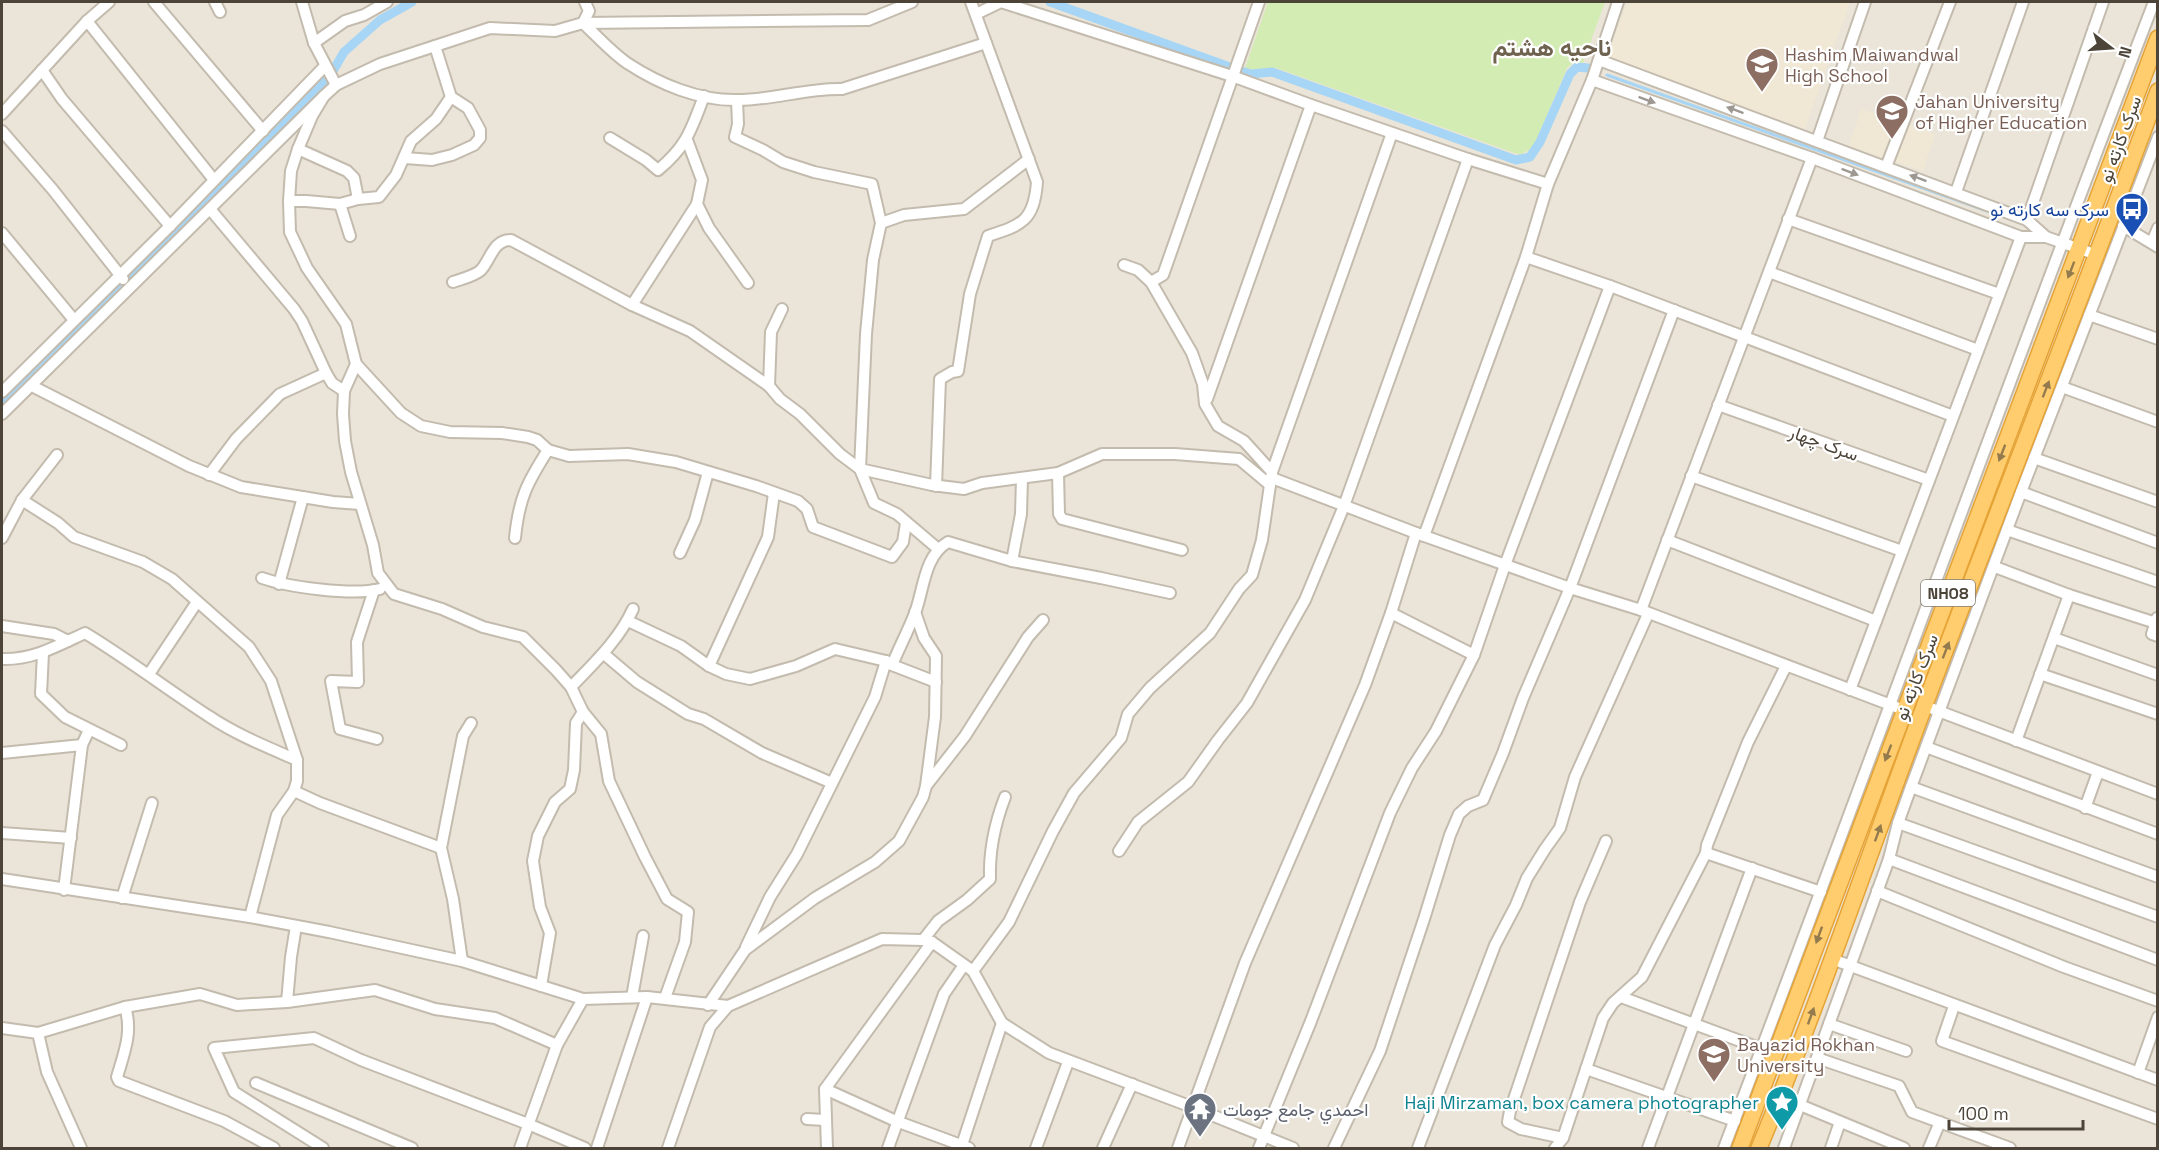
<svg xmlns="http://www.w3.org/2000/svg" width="2159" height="1150" font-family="'Space Grotesk',Vazirmatn,sans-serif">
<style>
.residential{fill:#ebe5d9}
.education{fill:#f0e8d5}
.green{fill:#d3ecb3}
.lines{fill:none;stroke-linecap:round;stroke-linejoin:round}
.stream{stroke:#a6d5f5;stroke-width:3}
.canal{stroke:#a6d5f5;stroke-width:9}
.minor-casing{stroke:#c3bbad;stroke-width:14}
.highway-casing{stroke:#e6a336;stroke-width:18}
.minor{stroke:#fff;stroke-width:10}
.highway{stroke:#ffcd6e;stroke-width:15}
.oneway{fill:#9d9892}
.oneway2{fill:#947b4e}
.labels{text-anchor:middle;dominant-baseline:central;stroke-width:4.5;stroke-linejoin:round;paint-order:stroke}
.shield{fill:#fff;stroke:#827c74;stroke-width:1.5}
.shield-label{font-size:16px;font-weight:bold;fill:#4c4438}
.education-label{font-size:18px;fill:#785e54;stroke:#fff;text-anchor:start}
.street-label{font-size:18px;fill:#4c4438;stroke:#fff}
.transit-label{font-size:18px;fill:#164399;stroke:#fff;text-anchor:end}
.culture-label{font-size:18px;fill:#0d838f;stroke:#fff;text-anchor:end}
.worship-label{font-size:18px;fill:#5b616d;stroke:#fff;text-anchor:start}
.district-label{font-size:24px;font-weight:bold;fill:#6f624f;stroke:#fff}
</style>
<rect width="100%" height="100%" fill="#f6f3ec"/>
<!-- residential -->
<rect class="residential" x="2" y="2" width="2155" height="1146"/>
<!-- education -->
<g class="education">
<path d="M 1627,2 L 1850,2 L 1805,129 L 1607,58 Z"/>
<path d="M 1861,109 L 1935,134 L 1923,171 L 1849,146 Z"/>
</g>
<!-- green -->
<path class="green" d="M 1268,2 L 1605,2 L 1582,65 L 1573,63 L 1567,68 L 1533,148 L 1520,155 L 1276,68 L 1251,70 L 1245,68 Z"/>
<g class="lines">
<!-- stream -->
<path class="stream" d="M 1607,75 L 1990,212"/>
<!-- canal -->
<g class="canal">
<path d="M 1050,2 L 1238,70 L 1251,74 L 1272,72 L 1516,160 L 1530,157 L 1540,142 L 1570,74 L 1577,67 L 1588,68"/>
<path d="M 2,404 L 304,103 L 333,71 L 344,52 L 380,20 L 412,2"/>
</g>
<!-- minor casing -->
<g class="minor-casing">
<g id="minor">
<path d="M 154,2 L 263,131"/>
<path d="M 215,2 L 220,12"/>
<path d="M 302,2 L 314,43 L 336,85"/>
<path d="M 585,2 L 589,11 L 583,23 C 597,36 611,52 627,63 C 659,84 699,101 738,100 C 773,100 807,88 842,89 L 986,43"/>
<path d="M 976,14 L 1001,2 L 1232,76 L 1311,105 L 1468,159 L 1548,184"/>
<path d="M 87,21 L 214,180"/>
<path d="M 314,43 L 345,21 L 364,15 L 387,2"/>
<path d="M 1599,60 L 2027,220 L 2046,237"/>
<path d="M 42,70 L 62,99 L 170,226"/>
<path d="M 1592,80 L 1812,158 L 2021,237 L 2046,237 L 2097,255"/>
<path d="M 324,96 L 312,116 L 298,149 L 291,171 L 289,201 L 290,232 L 307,268 L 346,324 L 356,364 L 344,391 L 343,414 L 345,441 L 351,472 L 373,545 L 378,573 L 394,594 L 442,609 L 483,627 L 523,637 L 556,670 L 571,687 L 583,712 L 601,734 L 609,781 L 645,857 L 667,899 L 688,912 L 685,942 L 665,998"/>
<path d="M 737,100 L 738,124 L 735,137 L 763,150 L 783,162 L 814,172 L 872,184 L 881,223 L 873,260 L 866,334 L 860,469 L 932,485 L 964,489 L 982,483 L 1058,473 L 1102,454 L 1175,454 L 1239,459 L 1270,485 L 1272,472 L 1244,441 L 1218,426 L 1205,404 L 1203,384 L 1192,353 L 1151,282 L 1138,270 L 1124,265"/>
<path d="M 2,114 L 87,21 L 109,2"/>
<path d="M 2,131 L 53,190 L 123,279"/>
<path d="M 610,138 L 646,160 L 658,170 C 687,146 691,130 704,96"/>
<path d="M 687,140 L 702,180 L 697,204 L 709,228 L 748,283"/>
<path d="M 1817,141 L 1865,2"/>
<path d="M 298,149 L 347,171 L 354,178 L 358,199"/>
<path d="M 405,158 L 432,160 L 452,155 L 474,145 L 480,138 L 480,130 L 468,108 L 451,97 L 435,46"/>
<path d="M 1886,167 L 1950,2"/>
<path d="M 1956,192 L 2023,2"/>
<path d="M 289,201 L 306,201 L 340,204 L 358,199 L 379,197 L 396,175 L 411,141 L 436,119 L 451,97"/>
<path d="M 340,204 L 350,236"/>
<path d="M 210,209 L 294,309 L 302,321 L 326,373 L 332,383 L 344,391"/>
<path d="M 1788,219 L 1999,294"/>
<path d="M 2027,220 L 2103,2"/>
<path d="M 881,223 L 904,215 L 964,209 L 1029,159"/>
<path d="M 2123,226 L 2158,247"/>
<path d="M 2,233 L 74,320"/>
<path d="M 2152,242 L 2158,228"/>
<path d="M 1526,257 L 1610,286 L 1953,416"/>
<path d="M 1769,272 L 1978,350"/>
<path d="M 453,282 C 461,279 475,276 481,270 C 491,259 493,240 511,240 L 632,305 L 690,331 L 769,386 L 780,399 L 800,414 L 840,454 L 860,469 L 874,503 L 897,514 L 937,548"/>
<path d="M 1151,282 L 1163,275 L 1259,2"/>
<path d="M 632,305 L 697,204"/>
<path d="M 2089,315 L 2158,339"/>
<path d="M 356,364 L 401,413 L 421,426 L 450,432 L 502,433 L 528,437 L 537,440 L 548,450 L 569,456 L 628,454 L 676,462 L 756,486 L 798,501 L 807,509 L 813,527 L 892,557 L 903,542 L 906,523"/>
<path d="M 32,386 L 189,466 L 241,487 L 333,502 L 360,504"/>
<path d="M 769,386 L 771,332 L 782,309"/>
<path d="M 2062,387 L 2158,422"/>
<path d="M 2,392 L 170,226 L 325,66"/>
<path d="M 1207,399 L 1311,105"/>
<path d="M 1718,405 L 1929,480"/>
<path d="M 2,414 L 324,96 L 336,85 L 380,64 L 490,28 L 555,31 L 583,23 L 868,20 L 912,2"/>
<path d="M 2034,458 L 2158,502"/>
<path d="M 1272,472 L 1392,133"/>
<path d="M 1058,473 L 1059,514 L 1062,519 L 1182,550"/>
<path d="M 209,475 L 236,439 L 280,394 L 326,373"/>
<path d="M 1691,476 L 1902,551"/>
<path d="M 1272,478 L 1416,533 L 1570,588 L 1641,610 L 1904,710"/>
<path d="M 936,486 L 940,379 L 952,372 L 958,371 L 970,294 L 988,236 C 1022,225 1034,221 1037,182 L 971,2"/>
<path d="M 2021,492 L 2158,543"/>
<path d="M 22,500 L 58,523 L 74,537 L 143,562 L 172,579 L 249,647 L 271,681 L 297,760 L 297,781 L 294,791 L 277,815 L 250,917"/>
<path d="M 2007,530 L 2158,582"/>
<path d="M 1424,536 L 1526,257 L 1548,184 L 1592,80 L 1618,2"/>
<path d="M 2,538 L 22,500 L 57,455"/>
<path d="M 515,538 C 519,498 527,483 548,450"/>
<path d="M 1667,540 L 1876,621"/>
<path d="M 680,553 L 695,520 L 708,472"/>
<path d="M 1012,561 L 1021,514 L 1022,478"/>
<path d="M 1995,567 L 2069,595 L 2156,623"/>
<path d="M 262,578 C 288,587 353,596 380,589"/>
<path d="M 279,584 L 303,497"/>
<path d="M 374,590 L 357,642 L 358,682 L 331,681 L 340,729 L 377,739"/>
<path d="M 1641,610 L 1812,158"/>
<path d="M 1391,613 L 1474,655"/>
<path d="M 2157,618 L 2152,634 L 2158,636"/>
<path d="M 628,621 L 681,646 L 709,666 L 726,674 L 750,679 L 796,666 L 835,649 L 886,661 L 892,665 L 936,682"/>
<path d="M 2,626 L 54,634 L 68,641"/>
<path d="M 2054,638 L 2158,675"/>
<path d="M 43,653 L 41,694 L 65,717 L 121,745"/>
<path d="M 604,654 L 637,682 L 688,714 L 704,719 L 762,753 L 832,783"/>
<path d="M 2,659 C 33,660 57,646 85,633 C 128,659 168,690 210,717 C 237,735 267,747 297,760"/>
<path d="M 892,665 C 899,648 908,631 915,613 C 924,589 924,556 948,542 L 1012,561 L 1101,578 L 1170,593"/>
<path d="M 709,666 L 768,537 L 774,493"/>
<path d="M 149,674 L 197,602"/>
<path d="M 2040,674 L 2158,714"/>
<path d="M 571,687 C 594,663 619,640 633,609"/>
<path d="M 1850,690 L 2021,237"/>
<path d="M 1933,709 L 2158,794"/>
<path d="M 2016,741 L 2069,595"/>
<path d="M 1926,747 L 2158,834"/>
<path d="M 2,753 L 82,745"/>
<path d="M 926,786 L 965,736 L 1028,637 L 1043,620"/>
<path d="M 1911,787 L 2158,877"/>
<path d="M 294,791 L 320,803 L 441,848"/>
<path d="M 2085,808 L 2098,772"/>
<path d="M 1898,823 L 2158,917"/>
<path d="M 2,833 L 71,838"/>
<path d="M 1119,851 L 1138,822 L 1188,782 L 1218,740 L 1247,703 L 1305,600 L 1344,506 L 1468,159"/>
<path d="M 1706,853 L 1707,845 L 1748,742 L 1786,666"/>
<path d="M 1889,859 L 2158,960"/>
<path d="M 2,879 L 250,917 L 329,932 L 462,961 L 583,999"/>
<path d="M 64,890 L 82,745 L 89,730"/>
<path d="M 1877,891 L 2064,967 L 2158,1001"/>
<path d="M 122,898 L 152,803"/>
<path d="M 923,940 L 938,921 L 967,900 L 990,879 C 989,850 995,823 1005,797"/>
<path d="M 746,947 L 770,897 L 797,854 L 875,697 L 886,661"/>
<path d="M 1832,959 L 2158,1080"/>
<path d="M 462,961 L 453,899 L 441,848 L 463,736 L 471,723"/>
<path d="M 973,971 L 1009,922 L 1053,831 L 1074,793 L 1121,738 L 1128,714 L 1150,688 L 1210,633 L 1239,589 L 1252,575 L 1262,540 L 1270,485"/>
<path d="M 541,986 L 550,933 L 540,907 L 533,861 L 538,836 L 555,802 L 570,789 L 574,770 L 576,723 L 583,712"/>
<path d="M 632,997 L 643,936"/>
<path d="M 1621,997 L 1762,1049"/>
<path d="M 287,1002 L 291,957 L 296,926"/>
<path d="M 708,1005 L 745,950 L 815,898 L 875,862 L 899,841 L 923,797 L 926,786 L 935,717 L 936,656 L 924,638 L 915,612"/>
<path d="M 1954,1006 L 1942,1041 L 2158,1119"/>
<path d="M 125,1007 C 133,1032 124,1053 117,1077 L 119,1081 L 224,1121 L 274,1148"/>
<path d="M 1829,1024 L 1906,1051"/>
<path d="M 2,1028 L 38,1033 L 125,1007 L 200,994 L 237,1005 L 287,1002 L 375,990 L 435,1009 L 495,1018 L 557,1045"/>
<path d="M 38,1033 L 47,1072 L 81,1148"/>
<path d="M 1817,1058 L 1899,1086 L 1912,1112 L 2010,1148"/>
<path d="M 1586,1069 L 1735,1121"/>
<path d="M 2138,1073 L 2158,1017"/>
<path d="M 256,1083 L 412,1148"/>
<path d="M 825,1089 L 896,1121 L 969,1148"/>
<path d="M 1800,1105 L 1904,1148"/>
<path d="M 807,1119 L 825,1120"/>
<path d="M 1563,1138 L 1521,1129 L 1508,1122 L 1510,1111 L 1580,902 L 1606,841"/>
<path d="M 323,1148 L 234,1092 L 214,1048 L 314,1038 L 361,1060 L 528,1124 L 585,1148"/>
<path d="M 520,1148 L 557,1045 L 583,999 L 647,997 L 728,1006 L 882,939 L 923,940 L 932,942 L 973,971 L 1002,1023 L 1049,1053 L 1192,1107 L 1293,1148"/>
<path d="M 597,1148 L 647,997"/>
<path d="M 668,1148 L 710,1027 L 728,1006"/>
<path d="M 827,1148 L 825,1089 L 932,942"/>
<path d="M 888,1148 L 944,994 L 964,965"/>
<path d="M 961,1148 L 1002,1023"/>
<path d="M 1036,1148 L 1068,1062"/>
<path d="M 1103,1148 L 1132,1084"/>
<path d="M 1178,1148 L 1245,963 L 1365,685 L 1391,613 L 1416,533"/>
<path d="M 1259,1148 L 1311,1021 L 1390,813 L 1412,768 L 1436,731 L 1474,655 L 1505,565 L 1610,286"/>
<path d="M 1334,1148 L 1380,1051 L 1424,919 L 1450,835 L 1459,814 L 1468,806 L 1483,800 L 1503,753 L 1523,698 L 1570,588 L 1674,310"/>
<path d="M 1418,1148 L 1495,945 L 1516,905 L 1527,878 L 1545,849 L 1560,828 L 1575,777 L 1648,614"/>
<path d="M 1555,1148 L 1563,1138 L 1603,1018 L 1613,1003 L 1642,977 L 1706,853 L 1821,892"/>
<path d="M 1648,1148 L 1752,868"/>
<path d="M 1724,1148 C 1869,767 2007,383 2154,2"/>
<path d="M 1784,1148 L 1889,859 L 1898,823 L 1911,787 L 2021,492 L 2158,137"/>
<path d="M 1831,1148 L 1840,1122"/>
<path d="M 1929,1148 L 1940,1122"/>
</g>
</g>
<!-- highway casing -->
<g class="highway-casing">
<g id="highway">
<path d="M 1740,1148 L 2158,38"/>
<path d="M 1759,1148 C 1819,1003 1869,854 1924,707 C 2001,501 2082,297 2158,91"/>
</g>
</g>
<!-- minor -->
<use href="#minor" class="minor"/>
<!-- highway -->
<use href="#highway" class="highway"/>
</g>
<!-- one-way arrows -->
<defs><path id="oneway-solid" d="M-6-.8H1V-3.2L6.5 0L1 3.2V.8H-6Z" transform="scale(1.5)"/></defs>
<g class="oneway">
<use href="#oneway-solid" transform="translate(1647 100) rotate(20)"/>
<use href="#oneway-solid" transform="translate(1735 110) rotate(-160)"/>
<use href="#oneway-solid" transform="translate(1850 172) rotate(21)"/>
<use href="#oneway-solid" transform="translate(1918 178) rotate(-160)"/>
</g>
<g class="oneway2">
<use href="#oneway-solid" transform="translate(2071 270) rotate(111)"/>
<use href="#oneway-solid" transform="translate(2046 389) rotate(-69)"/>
<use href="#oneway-solid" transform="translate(2002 453) rotate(111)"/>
<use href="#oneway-solid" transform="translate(1946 650) rotate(-69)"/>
<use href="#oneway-solid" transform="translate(1888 753) rotate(111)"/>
<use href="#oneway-solid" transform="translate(1878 833) rotate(-70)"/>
<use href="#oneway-solid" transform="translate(1819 935) rotate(110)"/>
<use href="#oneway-solid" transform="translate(1811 1016) rotate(-70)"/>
</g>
<!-- icons -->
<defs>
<g id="school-pin" transform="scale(1.725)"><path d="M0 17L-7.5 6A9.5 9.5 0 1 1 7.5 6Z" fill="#8d6e63" stroke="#fff"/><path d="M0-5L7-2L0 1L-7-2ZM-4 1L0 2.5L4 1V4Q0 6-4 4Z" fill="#fff"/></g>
<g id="university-pin" transform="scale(1.725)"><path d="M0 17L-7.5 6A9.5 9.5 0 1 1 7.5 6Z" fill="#8d6e63" stroke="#fff"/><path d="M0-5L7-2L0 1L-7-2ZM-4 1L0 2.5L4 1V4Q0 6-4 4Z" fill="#fff"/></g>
<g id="bus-pin" transform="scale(1.725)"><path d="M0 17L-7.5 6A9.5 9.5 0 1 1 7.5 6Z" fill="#1a4fb4" stroke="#fff"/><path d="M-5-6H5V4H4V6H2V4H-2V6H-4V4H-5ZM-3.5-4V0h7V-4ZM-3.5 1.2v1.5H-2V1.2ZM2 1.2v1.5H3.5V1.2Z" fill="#fff"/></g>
<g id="sight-pin" transform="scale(1.725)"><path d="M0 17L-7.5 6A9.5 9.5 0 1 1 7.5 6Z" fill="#0f9aa8" stroke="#fff"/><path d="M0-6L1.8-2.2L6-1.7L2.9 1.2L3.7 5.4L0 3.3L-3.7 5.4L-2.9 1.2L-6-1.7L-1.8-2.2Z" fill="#fff"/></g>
<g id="temple-pin" transform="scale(1.725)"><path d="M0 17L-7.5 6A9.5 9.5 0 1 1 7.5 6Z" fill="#6b7280" stroke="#fff"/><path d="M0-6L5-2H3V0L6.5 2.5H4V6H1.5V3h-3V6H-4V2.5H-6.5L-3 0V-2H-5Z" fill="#fff"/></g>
</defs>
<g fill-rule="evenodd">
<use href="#school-pin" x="1762" y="64"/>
<use href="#university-pin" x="1892" y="111"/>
<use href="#bus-pin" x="2132" y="209"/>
<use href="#university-pin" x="1714" y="1054"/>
<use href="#sight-pin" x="1782" y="1102"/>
<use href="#temple-pin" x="1200" y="1109"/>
</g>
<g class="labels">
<!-- shield labels -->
<rect class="shield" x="1921" y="580" width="54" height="26" rx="4.5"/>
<g class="shield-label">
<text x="1948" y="593">NH08</text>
</g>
<!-- education labels -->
<g class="education-label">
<text x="1785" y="54">Hashim Maiwandwal<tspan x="1785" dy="21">High School</tspan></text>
<text x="1915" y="101">Jahan University<tspan x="1915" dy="21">of Higher Education</tspan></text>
<text x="1737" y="1044">Bayazid Rokhan<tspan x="1737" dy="21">University</tspan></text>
</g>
<!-- street labels -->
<g class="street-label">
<text transform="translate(2120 139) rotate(-70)">سرک کارته نو</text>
<text transform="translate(1824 443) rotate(20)">سرک چهار</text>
<text transform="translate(1916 677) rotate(-69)">سرک کارته نو</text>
</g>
<!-- transit labels -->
<g class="transit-label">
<text x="2109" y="209">سرک سه کارته نو</text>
</g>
<!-- culture labels -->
<g class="culture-label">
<text x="1759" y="1102">Haji Mirzaman, box camera photographer</text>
</g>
<!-- worship labels -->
<g class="worship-label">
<text x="1223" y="1109">احمدي جامع جومات</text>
</g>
<!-- district labels -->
<g class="district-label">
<text x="1552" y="47">ناحیه هشتم</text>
</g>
</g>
<!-- border -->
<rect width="2159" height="1150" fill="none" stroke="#4c4438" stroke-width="6"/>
<!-- north arrow -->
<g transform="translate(2111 48) rotate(107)" stroke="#ffffff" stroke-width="4.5" paint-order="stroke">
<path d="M0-4.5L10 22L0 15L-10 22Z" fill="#4c4438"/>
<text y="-9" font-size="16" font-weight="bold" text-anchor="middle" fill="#4c4438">N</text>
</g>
<!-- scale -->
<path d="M1949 1120v9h134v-9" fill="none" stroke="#4c4438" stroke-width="3"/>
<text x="1958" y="1120" font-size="18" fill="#4c4438" stroke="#ffffff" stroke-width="4.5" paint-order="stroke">100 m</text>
</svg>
